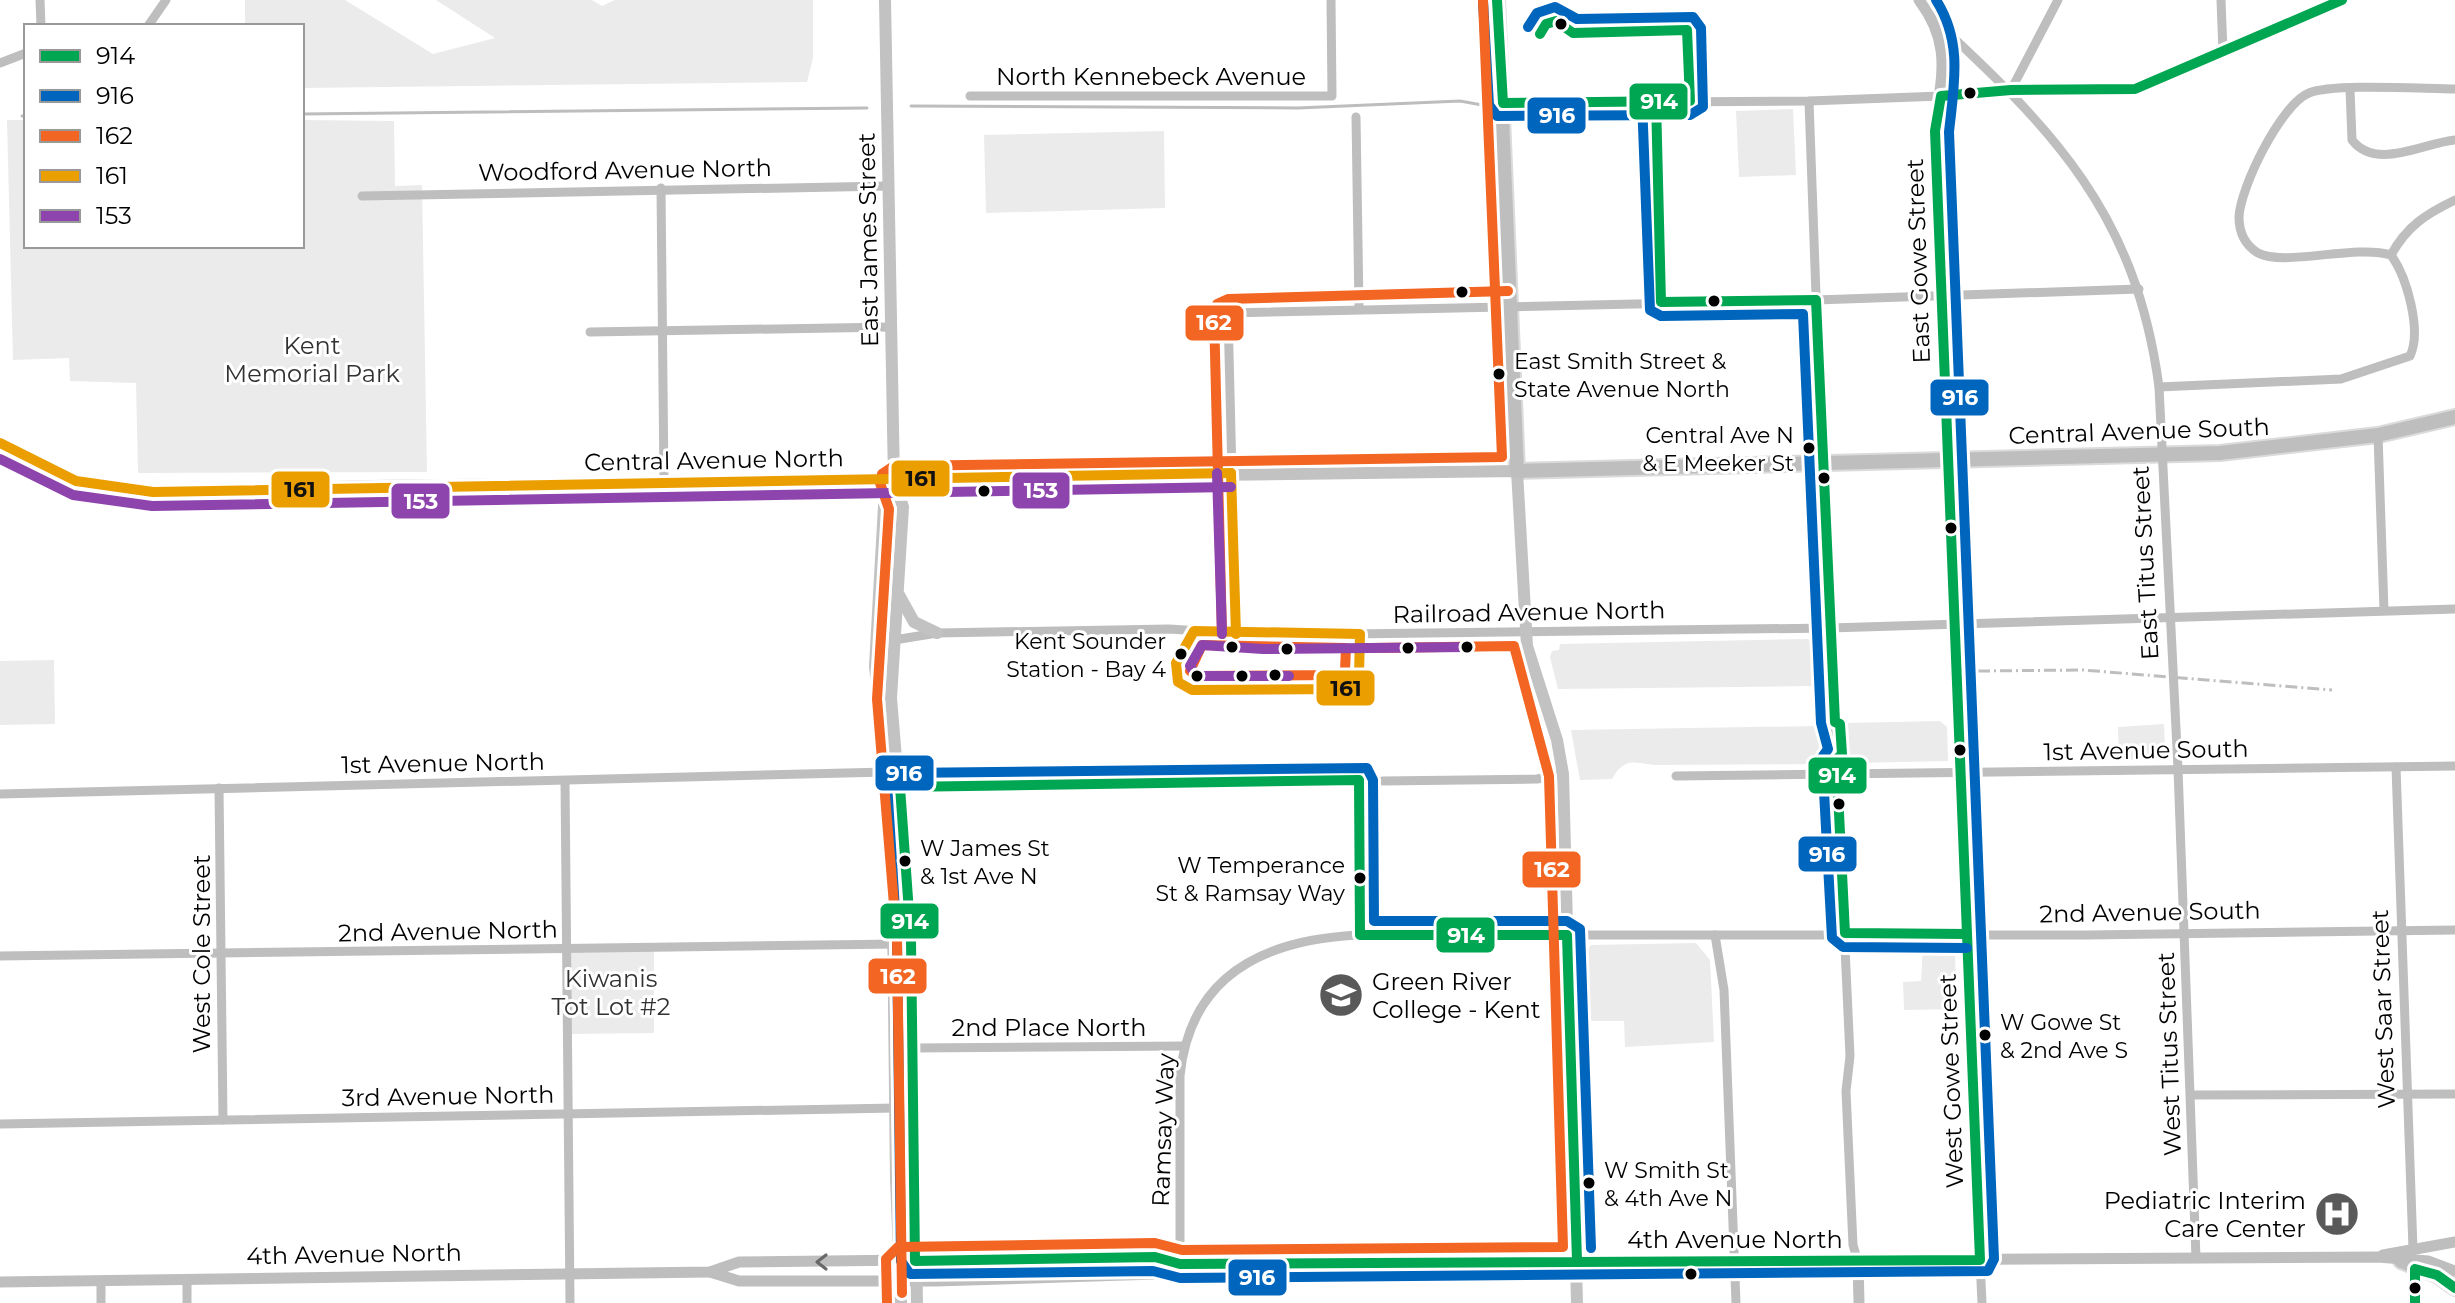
<svg xmlns="http://www.w3.org/2000/svg" width="2455" height="1303" font-family="Montserrat,sans-serif">
<style>
.green{fill:#ebebeb}
.lines{fill:none;stroke-linecap:round;stroke-linejoin:round}
.stream{stroke:#bdbdbd;stroke-width:3}
.primary-casing{stroke:#dbdbdb;stroke-width:18}
.minor{stroke:#bebebe;stroke-width:9}
.tertiary{stroke:#bebebe;stroke-width:11}
.secondary{stroke:#c2c2c2;stroke-width:12}
.primary{stroke:#bebebe;stroke-width:14}
.rail{stroke:#bebebe;stroke-width:3;stroke-dasharray:12 4 2 4;stroke-linecap:butt}
.bus-1-casing{stroke:#fff;stroke-width:16}
.bus-2-casing{stroke:#fff;stroke-width:16}
.bus-3-casing{stroke:#fff;stroke-width:16}
.bus-4-casing{stroke:#fff;stroke-width:16}
.bus-5-casing{stroke:#fff;stroke-width:16}
.bus-1{stroke:#00a651;stroke-width:10}
.bus-2{stroke:#0065bd;stroke-width:10}
.bus-3{stroke:#f26522;stroke-width:10}
.bus-4{stroke:#eb9e00;stroke-width:10}
.bus-5{stroke:#8e44ad;stroke-width:10}
.oneway{stroke:#686868}
.bus-dot{fill:#000;stroke:#fff;stroke-width:3}
.labels{text-anchor:middle;dominant-baseline:central;stroke-width:6;stroke-linejoin:round;paint-order:stroke}
.bus-label{font-size:22px;fill:#000;stroke:#fff;text-anchor:start}
.street-label{font-size:24px;fill:#000;stroke:#fff}
.park-label{font-size:24px;fill:#313131;stroke:#fff}
.poi-label{font-size:24px;fill:#000;stroke:#fff;text-anchor:start}
.line-badge{stroke:#fff;stroke-width:3}
.badge-label{font-size:22px;text-anchor:middle;font-weight:bold;fill:#fff}
.pale-badge-label{font-size:22px;text-anchor:middle;font-weight:bold;fill:#111}
</style>
<rect width="100%" height="100%" fill="#fff"/>
<!-- green -->
<g class="green">
<path d="M 245,0 L 345,0 L 433,54 L 495,38 L 436,0 L 592,0 L 602,6 L 615,0 L 813,0 L 813,58 L 807,82 L 302,88 L 302,26 L 245,26 Z"/>
<path d="M 1793,109 L 1796,175 L 1739,177 L 1736,111 Z"/>
<path d="M 7,120 L 26,120 L 26,246 L 302,246 L 302,120 L 394,121 L 395,186 L 422,185 L 427,472 L 138,473 L 136,383 L 70,381 L 69,358 L 13,360 Z"/>
<path d="M 1164,131 L 1165,208 L 986,213 L 984,135 Z"/>
<path d="M 1808,639 L 1812,642 L 1814,686 L 1558,689 L 1550,657 L 1552,651 L 1559,650 L 1560,644 Z"/>
<path d="M 54,660 L 55,724 L 0,725 L 0,661 Z"/>
<path d="M 1940,721 L 1947,727 L 1948,761 L 1854,763 L 1847,759 L 1846,723 Z"/>
<path d="M 2164,724 L 2165,751 L 2160,759 L 2119,760 L 2118,727 Z"/>
<path d="M 1818,726 L 1820,738 L 1824,738 L 1830,754 L 1820,764 L 1656,765 C 1634,763 1625,756 1612,779 L 1580,780 L 1571,730 Z"/>
<path d="M 1945,942 L 1955,956 L 1957,1009 L 1904,1010 L 1903,982 L 1921,981 L 1923,945 Z"/>
<path d="M 1696,943 L 1710,960 L 1714,1042 L 1625,1047 L 1624,1021 L 1588,1021 L 1586,970 L 1581,970 L 1581,960 L 1591,945 Z"/>
<path d="M 654,948 L 654,1033 L 568,1034 L 567,950 Z"/>
</g>
<g class="lines">
<!-- stream -->
<g class="stream">
<path d="M 911,106 L 1298,108 L 1460,101 L 1482,105"/>
<path d="M 302,114 L 867,108"/>
<path d="M 22,116 L 26,116"/>
</g>
<!-- primary casing -->
<g class="primary-casing">
<g id="primary">
<path d="M 1497,0 L 1517,471 L 2220,453 L 2378,435 L 2455,417"/>
<path d="M 2401,1261 L 2437,1275 L 2455,1288"/>
</g>
</g>
<!-- minor -->
<g class="minor">
<path d="M 40,0 L 41,26"/>
<path d="M 2221,0 L 2223,52"/>
<path d="M 1931,17 C 2054,130 2136,214 2159,387 L 2178,769 L 2196,1258"/>
<path d="M 148,26 L 166,0"/>
<path d="M 0,63 L 26,53"/>
<path d="M 2350,89 L 2352,140 C 2376,171 2423,143 2455,140"/>
<path d="M 2011,90 L 2058,0"/>
<path d="M 970,96 L 1332,96 L 1331,0"/>
<path d="M 1656,100 L 1661,302"/>
<path d="M 1809,101 L 1825,546 L 1835,722 L 1840,724 L 1842,754 L 1837,759 L 1837,773 L 1850,1056 L 1846,1091 L 1853,1245 L 1858,1262"/>
<path d="M 1503,103 L 1809,101 L 1941,96"/>
<path d="M 1356,117 L 1359,308"/>
<path d="M 661,188 L 664,483"/>
<path d="M 362,196 L 888,186"/>
<path d="M 2391,255 C 2407,226 2426,214 2455,200"/>
<path d="M 590,332 L 891,327"/>
<path d="M 2159,387 L 2341,379 L 2410,356 C 2422,331 2407,277 2391,255 C 2355,244 2284,267 2258,253 C 2245,245 2239,232 2239,217 C 2240,188 2281,104 2309,93 C 2333,83 2424,89 2455,89"/>
<path d="M 2378,435 L 2384,610"/>
<path d="M 1236,634 L 1228,313 L 1816,300 L 2139,289"/>
<path d="M 894,640 L 937,633 L 1169,629 L 1263,635 L 1830,628 L 2455,609"/>
<path d="M 1835,722 L 1831,726 L 1832,755 L 1837,759"/>
<path d="M 2396,767 L 2413,1249"/>
<path d="M 1676,776 L 2455,766"/>
<path d="M 1359,780 L 1360,935"/>
<path d="M 565,781 L 570,1303"/>
<path d="M 1383,781 L 1537,779 L 1563,774"/>
<path d="M 900,787 L 1375,781"/>
<path d="M 219,788 L 223,1120"/>
<path d="M 0,794 L 887,772"/>
<path d="M 1715,935 L 1724,990 L 1736,1303"/>
<path d="M 0,956 L 896,944"/>
<path d="M 913,1048 L 1184,1046"/>
<path d="M 2191,1095 L 2455,1094"/>
<path d="M 0,1124 L 896,1108"/>
<path d="M 1980,1260 L 1982,1303"/>
<path d="M 1180,1264 L 1180,1076 C 1190,973 1267,939 1360,935 L 2088,935 L 2455,930"/>
<path d="M 2415,1269 L 2415,1303"/>
<path d="M 187,1279 L 187,1303"/>
<path d="M 101,1281 L 101,1303"/>
</g>
<!-- tertiary -->
<g class="tertiary">
<path d="M 1919,0 C 1954,47 1940,78 1935,131 L 1980,1260"/>
<path d="M 1941,96 L 2011,90 L 2135,89 L 2342,0"/>
<path d="M 2383,1255 L 2455,1242"/>
<path d="M 1858,1262 L 1859,1303"/>
<path d="M 710,1272 L 739,1281 L 936,1281 L 1156,1274 L 1180,1264"/>
<path d="M 0,1282 L 710,1272 L 739,1262 L 1155,1257 L 1180,1264 L 2378,1257 L 2428,1261 L 2455,1271"/>
</g>
<!-- secondary -->
<g class="secondary">
<path d="M 885,0 L 894,480 L 903,507 L 891,698 L 911,940 L 917,1303"/>
<path d="M 0,443 L 76,481 L 153,492 L 371,486 L 1517,471 L 1527,646 L 1557,740 L 1563,774 L 1577,1303"/>
<path d="M 894,480 L 884,506 L 875,666 L 892,827 L 896,1179 L 901,1303"/>
<path d="M 899,595 L 914,622 L 937,633"/>
</g>
<!-- primary -->
<use href="#primary" class="primary"/>
<!-- rail -->
<path class="rail" d="M 1978,671 L 2083,670 L 2332,690"/>
<!-- bus-1 casing -->
<g class="bus-1-casing">
<g id="bus-1">
<path d="M 1497,0 L 1503,103 L 1690,101 L 1687,30 L 1573,33 L 1556,21 L 1546,24 L 1540,34"/>
<path d="M 1656,100 L 1661,302 L 1816,300 L 1835,722 L 1840,724 L 1842,754 L 1837,759 L 1837,773 L 1845,933 L 1967,934"/>
<path d="M 1577,1261 L 1567,935 L 1360,935 L 1359,780 L 900,787 L 911,940 L 915,1261 L 1155,1257 L 1180,1264 L 1980,1260 L 1935,131 L 1941,96 L 2011,90 L 2135,89 L 2342,0"/>
<path d="M 2415,1303 L 2415,1269 L 2437,1275 L 2455,1288"/>
</g>
</g>
<!-- bus-2 casing -->
<g class="bus-2-casing">
<g id="bus-2">
<path d="M 1483,1 L 1489,105 L 1497,116 L 1690,115 L 1703,107 L 1701,28 L 1693,17 L 1577,19 L 1555,7 L 1537,13 L 1528,27"/>
<path d="M 1642,100 L 1650,310 L 1661,316 L 1803,314 L 1821,723 L 1828,749 L 1823,756 L 1823,773 L 1832,938 L 1843,947 L 1967,948"/>
<path d="M 1591,1248 L 1580,929 L 1567,921 L 1374,921 L 1373,780 L 1367,768 L 900,773 L 887,783 L 897,941 L 901,1261 L 910,1274 L 1153,1271 L 1180,1278 L 1988,1271 L 1994,1259 L 1949,132 C 1954,85 1963,42 1936,0"/>
</g>
</g>
<!-- bus-3 casing -->
<g class="bus-3-casing">
<g id="bus-3">
<path d="M 1222,634 L 1214,313 L 1217,304 L 1228,299 L 1508,291"/>
<path d="M 1202,645 L 1346,648 L 1345,670 L 1339,675 L 1197,676 L 1190,671 Z"/>
<path d="M 902,1293 L 897,941 L 877,699 L 889,509 L 880,483 L 882,474 L 894,466 L 1502,457 L 1483,1"/>
<path d="M 887,1303 L 886,1259 L 898,1247 L 1155,1243 L 1182,1250 L 1563,1247 L 1549,776 L 1514,646 L 1374,648"/>
</g>
</g>
<!-- bus-4 casing -->
<g class="bus-4-casing">
<g id="bus-4">
<path d="M 0,443 L 76,481 L 153,492 L 1231,473"/>
<path d="M 1231,473 L 1236,634"/>
<path d="M 1194,631 L 1360,634 L 1359,676 L 1345,689 L 1192,690 L 1178,682 L 1176,663 Z"/>
</g>
</g>
<!-- bus-5 casing -->
<g class="bus-5-casing">
<g id="bus-5">
<path d="M 0,459 L 73,495 L 152,506 L 1231,487"/>
<path d="M 1217,473 L 1222,634"/>
<path d="M 1289,676 L 1196,676 L 1190,666 L 1202,645 L 1263,649 L 1468,647"/>
</g>
</g>
<!-- bus-1 -->
<use href="#bus-1" class="bus-1"/>
<!-- bus-2 -->
<use href="#bus-2" class="bus-2"/>
<!-- bus-3 -->
<use href="#bus-3" class="bus-3"/>
<!-- bus-4 -->
<use href="#bus-4" class="bus-4"/>
<!-- bus-5 -->
<use href="#bus-5" class="bus-5"/>
</g>
<!-- one-way arrows -->
<defs><path id="oneway-chevron" d="M-2-3.5L2.5 0L-2 3.5" fill="none" stroke-width="1.6" stroke-linecap="round" stroke-linejoin="round" transform="scale(2)"/></defs>
<use class="oneway" href="#oneway-chevron" transform="translate(822 1262) rotate(-180)"/>
<!-- icons -->
<defs>
<g id="university-disc" transform="scale(2.3)"><circle r="9.5" fill="#595959" stroke="#fff"/><path d="M0-5L7-2L0 1L-7-2ZM-4 1L0 2.5L4 1V4Q0 6-4 4Z" fill="#fff"/></g>
<g id="hospital-disc" transform="scale(2.3)"><circle r="9.5" fill="#595959" stroke="#fff"/><path d="M-5-5h3v3.5h4V-5h3V5h-3V1.5h-4V5h-3Z" fill="#fff"/></g>
</defs>
<g fill-rule="evenodd">
<use href="#university-disc" x="1341" y="995"/>
<use href="#hospital-disc" x="2337" y="1214"/>
</g>
<!-- markers -->
<g class="bus-dot">
<circle cx="1561" cy="24" r="7"/>
<circle cx="1970" cy="93" r="7"/>
<circle cx="1462" cy="292" r="7"/>
<circle cx="1714" cy="301" r="7"/>
<circle cx="1499" cy="374" r="7"/>
<circle cx="1809" cy="448" r="7"/>
<circle cx="1824" cy="478" r="7"/>
<circle cx="984" cy="491" r="7"/>
<circle cx="1951" cy="528" r="7"/>
<circle cx="1232" cy="647" r="7"/>
<circle cx="1467" cy="647" r="7"/>
<circle cx="1408" cy="648" r="7"/>
<circle cx="1287" cy="649" r="7"/>
<circle cx="1181" cy="654" r="7"/>
<circle cx="1275" cy="675" r="7"/>
<circle cx="1197" cy="676" r="7"/>
<circle cx="1242" cy="676" r="7"/>
<circle cx="1960" cy="750" r="7"/>
<circle cx="1839" cy="804" r="7"/>
<circle cx="905" cy="861" r="7"/>
<circle cx="1360" cy="878" r="7"/>
<circle cx="1985" cy="1035" r="7"/>
<circle cx="1589" cy="1183" r="7"/>
<circle cx="1691" cy="1274" r="7"/>
<circle cx="2415" cy="1288" r="7"/>
</g>
<g class="labels">
<!-- bus labels -->
<g class="bus-label">
<text x="1514" y="361">East Smith Street &amp;<tspan x="1514" dy="28">State Avenue North</tspan></text>
<text x="1794" y="435" text-anchor="end">Central Ave N<tspan x="1794" dy="28">&amp; E Meeker St</tspan></text>
<text x="1166" y="641" text-anchor="end">Kent Sounder<tspan x="1166" dy="28">Station - Bay 4</tspan></text>
<text x="920" y="848">W James St<tspan x="920" dy="28">&amp; 1st Ave N</tspan></text>
<text x="1345" y="865" text-anchor="end">W Temperance<tspan x="1345" dy="28">St &amp; Ramsay Way</tspan></text>
<text x="2000" y="1022">W Gowe St<tspan x="2000" dy="28">&amp; 2nd Ave S</tspan></text>
<text x="1604" y="1170">W Smith St<tspan x="1604" dy="28">&amp; 4th Ave N</tspan></text>
</g>
<!-- street labels -->
<g class="street-label">
<text x="1151" y="76">North Kennebeck Avenue</text>
<text transform="translate(625 170) rotate(-1)">Woodford Avenue North</text>
<text transform="translate(868 240) rotate(-91)">East James Street</text>
<text transform="translate(1918 261) rotate(-92)">East Gowe Street</text>
<text transform="translate(2139 431) rotate(-2)">Central Avenue South</text>
<text transform="translate(714 460) rotate(-1)">Central Avenue North</text>
<text transform="translate(2145 563) rotate(-93)">East Titus Street</text>
<text transform="translate(1529 612) rotate(-1)">Railroad Avenue North</text>
<text transform="translate(2146 750) rotate(-1)">1st Avenue South</text>
<text transform="translate(443 763) rotate(-1)">1st Avenue North</text>
<text transform="translate(2150 912) rotate(-1)">2nd Avenue South</text>
<text transform="translate(448 931) rotate(-1)">2nd Avenue North</text>
<text transform="translate(201 954) rotate(-90)">West Cole Street</text>
<text transform="translate(2383 1009) rotate(-92)">West Saar Street</text>
<text x="1049" y="1027">2nd Place North</text>
<text transform="translate(2169 1054) rotate(-92)">West Titus Street</text>
<text transform="translate(1951 1081) rotate(-92)">West Gowe Street</text>
<text transform="translate(448 1096) rotate(-1)">3rd Avenue North</text>
<text transform="translate(1163 1130) rotate(-88)">Ramsay Way</text>
<text x="1735" y="1239">4th Avenue North</text>
<text transform="translate(354 1254) rotate(-1)">4th Avenue North</text>
</g>
<!-- park labels -->
<g class="park-label">
<text x="312" y="345">Kent<tspan x="312" dy="28">Memorial Park</tspan></text>
<text x="611" y="978">Kiwanis<tspan x="611" dy="28">Tot Lot #2</tspan></text>
</g>
<!-- poi labels -->
<g class="poi-label">
<text x="1372" y="981">Green River<tspan x="1372" dy="28">College - Kent</tspan></text>
<text x="2306" y="1200" text-anchor="end">Pediatric Interim<tspan x="2306" dy="28">Care Center</tspan></text>
</g>
</g>
<g class="line-badge">
<rect x="1628" y="82" width="61" height="39" rx="8" fill="#00a651"/>
<rect x="1526" y="96" width="61" height="39" rx="8" fill="#0065bd"/>
<rect x="1184" y="304" width="61" height="38" rx="8" fill="#f26522"/>
<rect x="1929" y="378" width="61" height="39" rx="8" fill="#0065bd"/>
<rect x="890" y="459" width="61" height="39" rx="8" fill="#eb9e00"/>
<rect x="270" y="470" width="61" height="39" rx="8" fill="#eb9e00"/>
<rect x="1011" y="471" width="60" height="39" rx="8" fill="#8e44ad"/>
<rect x="390" y="482" width="61" height="38" rx="8" fill="#8e44ad"/>
<rect x="1315" y="669" width="61" height="38" rx="8" fill="#eb9e00"/>
<rect x="874" y="754" width="61" height="38" rx="8" fill="#0065bd"/>
<rect x="1807" y="756" width="61" height="39" rx="8" fill="#00a651"/>
<rect x="1797" y="835" width="61" height="38" rx="8" fill="#0065bd"/>
<rect x="1521" y="850" width="61" height="39" rx="8" fill="#f26522"/>
<rect x="879" y="902" width="61" height="38" rx="8" fill="#00a651"/>
<rect x="1435" y="916" width="61" height="38" rx="8" fill="#00a651"/>
<rect x="867" y="957" width="61" height="38" rx="8" fill="#f26522"/>
<rect x="1227" y="1258" width="61" height="39" rx="8" fill="#0065bd"/>
</g>
<g class="badge-label">
<text x="1659" y="109">914</text>
<text x="1557" y="123">916</text>
<text x="1214" y="330">162</text>
<text x="1960" y="405">916</text>
<text x="1041" y="498">153</text>
<text x="421" y="509">153</text>
<text x="904" y="781">916</text>
<text x="1837" y="783">914</text>
<text x="1827" y="862">916</text>
<text x="1552" y="877">162</text>
<text x="910" y="929">914</text>
<text x="1466" y="943">914</text>
<text x="898" y="984">162</text>
<text x="1257" y="1285">916</text>
</g>
<g class="pale-badge-label">
<text x="921" y="486">161</text>
<text x="300" y="497">161</text>
<text x="1346" y="696">161</text>
</g>
<!-- legend -->
<rect x="24" y="24" width="280" height="224" fill="#ffffff" stroke="#999999" stroke-width="2"/>
<rect x="40" y="50" width="40" height="12" fill="#00a651" stroke="#999999" stroke-width="2"/>
<text x="96" y="64" font-size="24" fill="#000000">914</text>
<rect x="40" y="90" width="40" height="12" fill="#0065bd" stroke="#999999" stroke-width="2"/>
<text x="96" y="104" font-size="24" fill="#000000">916</text>
<rect x="40" y="130" width="40" height="12" fill="#f26522" stroke="#999999" stroke-width="2"/>
<text x="96" y="144" font-size="24" fill="#000000">162</text>
<rect x="40" y="170" width="40" height="12" fill="#eb9e00" stroke="#999999" stroke-width="2"/>
<text x="96" y="184" font-size="24" fill="#000000">161</text>
<rect x="40" y="210" width="40" height="12" fill="#8e44ad" stroke="#999999" stroke-width="2"/>
<text x="96" y="224" font-size="24" fill="#000000">153</text>
</svg>
